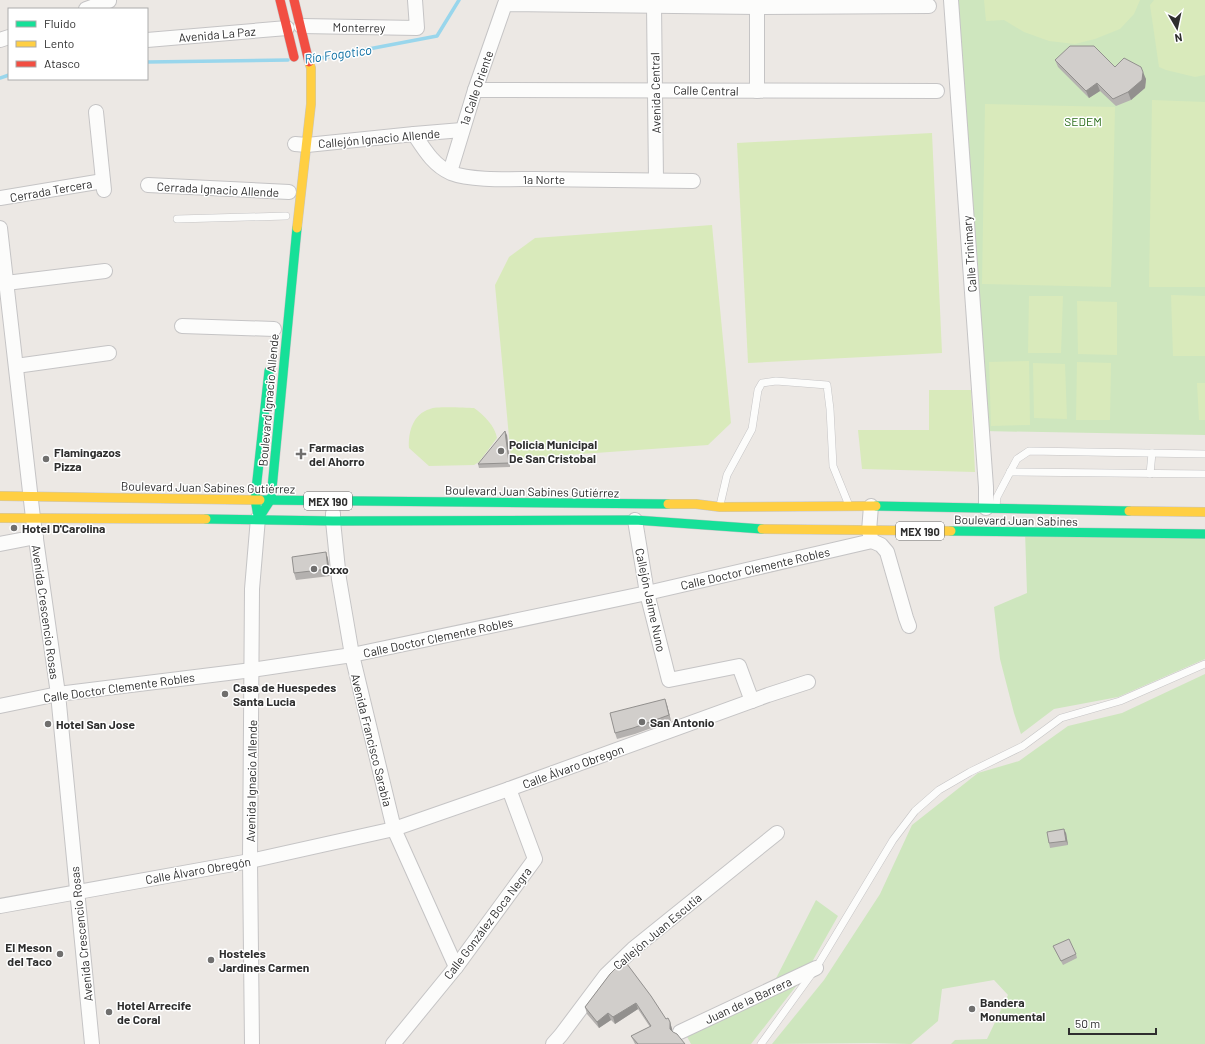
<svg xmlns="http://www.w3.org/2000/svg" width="1205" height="1044" font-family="Barlow,sans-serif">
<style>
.green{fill:#cee6be}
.pitch{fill:#d9eabb}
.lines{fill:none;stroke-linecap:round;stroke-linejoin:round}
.stream{stroke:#99d6ec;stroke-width:3.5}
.lane-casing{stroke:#c5c4c5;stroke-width:8}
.street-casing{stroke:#c5c4c5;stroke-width:16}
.fast-casing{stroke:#c5c4c5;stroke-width:10}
.slow-casing{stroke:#c5c4c5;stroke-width:10}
.jam-casing{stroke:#c5c4c5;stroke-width:10}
.lane{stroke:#fcfcfb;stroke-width:7}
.street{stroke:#fcfcfb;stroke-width:14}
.fast{stroke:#16e098;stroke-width:9}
.slow{stroke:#ffcf43;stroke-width:9}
.jam{stroke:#f24e42;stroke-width:9}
.wall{fill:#b4b1af}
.shaded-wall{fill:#92908e}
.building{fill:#d1cecb;stroke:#92908e}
.poi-dot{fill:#706f6e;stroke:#fff;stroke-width:1.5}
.labels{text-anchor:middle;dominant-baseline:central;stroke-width:3;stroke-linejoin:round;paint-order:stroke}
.shield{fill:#fff;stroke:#6d6d6d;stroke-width:1}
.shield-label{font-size:11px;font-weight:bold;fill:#2e2e2e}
.street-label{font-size:12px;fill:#2e2e2e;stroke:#fff}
.park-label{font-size:12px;fill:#2c6e1b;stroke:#fff}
.poi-label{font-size:12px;font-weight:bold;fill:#2e2e2e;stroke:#fff;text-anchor:start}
.water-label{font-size:13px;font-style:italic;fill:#0d6fa3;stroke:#fff}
</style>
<rect width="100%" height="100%" fill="#ece8e4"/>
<!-- green -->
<g class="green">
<path d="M 953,0 L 1205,0 L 1205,435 L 983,431 Z"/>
<path d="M 1025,531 L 1205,536 L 1205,659 L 1118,697 L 1054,709 L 1021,734 L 1014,713 L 1000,659 L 994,607 L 1027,593 Z"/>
<path d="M 1205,674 L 1205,1044 L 951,1044 L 955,1040 L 987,1039 L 1008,995 L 994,980 L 942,989 L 938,1021 L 911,1044 L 871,1043 L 772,1044 L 824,980 L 880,894 L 912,825 L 978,773 L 1019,761 L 1068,726 L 1122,713 Z"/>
<path d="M 816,900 L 838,916 L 804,976 L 751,1044 L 691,1044 L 685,1033 L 768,994 Z"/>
</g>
<!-- pitch -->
<g class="pitch">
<path d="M 984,0 L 1140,0 L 1134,14 L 1120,29 L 1095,39 L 1075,44 L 1049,41 L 1024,32 L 1004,20 L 986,21 Z"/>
<path d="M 1154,0 L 1205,0 L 1205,75 L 1195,77 L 1166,70 L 1159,67 L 1150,5 Z"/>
<path d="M 1152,100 L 1205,102 L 1205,287 L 1149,287 Z"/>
<path d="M 985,104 L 1115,107 L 1111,287 L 982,284 Z"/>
<path d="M 932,133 L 942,353 L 748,363 L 737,143 Z"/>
<path d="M 712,225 L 731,423 L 708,445 L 511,459 L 495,285 L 509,257 L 535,238 Z"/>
<path d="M 1171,295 L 1205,296 L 1205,356 L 1173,356 Z"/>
<path d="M 1029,296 L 1063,296 L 1061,353 L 1028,353 Z"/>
<path d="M 1077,301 L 1117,302 L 1117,355 L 1078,354 Z"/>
<path d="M 1029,361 L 1030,425 L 991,426 L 989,362 Z"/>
<path d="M 1077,362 L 1111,363 L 1110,420 L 1076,420 Z"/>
<path d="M 1033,363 L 1065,364 L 1067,419 L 1034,418 Z"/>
<path d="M 1205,383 L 1205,420 L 1199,420 L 1197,383 Z"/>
<path d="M 929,390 L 971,390 L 975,472 L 862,469 L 858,430 L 929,430 Z"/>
<path d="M 474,408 C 484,415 495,426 497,438 L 479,462 L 474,465 L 429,466 L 409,448 C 408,432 413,414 430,409 C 437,406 465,408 474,408 Z"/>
</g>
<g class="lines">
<!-- stream -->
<g class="stream">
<path d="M 316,59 L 437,36 L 459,0"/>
<path d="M 147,62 L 288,60"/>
<path d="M 0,78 L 9,75"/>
</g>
<!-- lane casing -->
<g class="lane-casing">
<g id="lane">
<path d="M 177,219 L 286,216"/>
<path d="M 1010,472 L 1205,474"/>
<path d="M 1150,474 L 1152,453"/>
<path d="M 720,505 L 727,475 L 752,429 L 758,390 L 762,383 L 776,381 L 827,385 L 830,409 L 833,466 L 848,503"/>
<path d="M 996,506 L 997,497 L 1017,459 L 1029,451 L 1205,454"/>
<path d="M 761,1044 L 816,968 L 893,840 L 915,811 L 939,790 L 970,772 L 1023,746 L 1061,718 L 1120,701 L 1205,664"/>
</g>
</g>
<!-- street casing -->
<g class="street-casing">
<g id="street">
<path d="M 951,0 L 986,487 L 986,508"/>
<path d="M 654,5 L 656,180"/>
<path d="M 757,7 L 757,91"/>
<path d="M 86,9 L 109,1"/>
<path d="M 301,26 L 417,28 L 415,0"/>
<path d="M 0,40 L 9,37"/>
<path d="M 147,40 L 287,28"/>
<path d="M 475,90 L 937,91"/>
<path d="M 96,112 L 104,190"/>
<path d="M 414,134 C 424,149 433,165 451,173 C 471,181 512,179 535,179 C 588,180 640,180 693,181"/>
<path d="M 295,144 L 307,145 L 414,134 L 462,130"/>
<path d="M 450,172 L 475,90 L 505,4 L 757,7 L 929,6"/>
<path d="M 148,185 L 289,192"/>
<path d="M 0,198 L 103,181"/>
<path d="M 0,228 L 33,518 L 58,694 L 92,1044"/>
<path d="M 6,283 L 105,271"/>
<path d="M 182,326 L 274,329"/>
<path d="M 16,366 L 109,353"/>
<path d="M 871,506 L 869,531 L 872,541 L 881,545 L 887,552 L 906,618 L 909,626"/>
<path d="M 333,513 L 333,521 L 339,579 L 352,655 L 394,829 L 456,967"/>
<path d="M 635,520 L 647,593 L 669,680 L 739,666 L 752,701"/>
<path d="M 0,544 L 36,537"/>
<path d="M 0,706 L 58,694 L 252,670 L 352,655 L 647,593 L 872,541"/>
<path d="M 0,906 L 250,861 L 394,829 L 509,789 L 768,695 L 808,682"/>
<path d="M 680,1032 L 816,968"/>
<path d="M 252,1044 L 250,861 L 252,589 L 258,518"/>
<path d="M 393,1044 L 456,967 L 535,859 L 509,789"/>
<path d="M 553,1044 L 561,1035 L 606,975 L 633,949 L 777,833"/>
</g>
</g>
<!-- fast casing -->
<g class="fast-casing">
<g id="fast">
<path d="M 260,500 L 668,504"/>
<path d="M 876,506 L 1129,511"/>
<path d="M 262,513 L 271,499 L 297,228"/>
<path d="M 258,516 L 255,499 L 269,371"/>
<path d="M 206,519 L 333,521 L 635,520 L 762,529"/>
<path d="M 951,531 L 1205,534"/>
</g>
</g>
<!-- slow casing -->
<g class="slow-casing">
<g id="slow">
<path d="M 297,228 L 311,104 L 311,68 L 309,62"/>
<path d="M 0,496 L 260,500"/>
<path d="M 668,504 L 696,504 L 720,507 L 876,506"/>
<path d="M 1129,511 L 1205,512"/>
<path d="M 0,518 L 206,519"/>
<path d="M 762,529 L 951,531"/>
</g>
</g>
<!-- jam casing -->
<g class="jam-casing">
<g id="jam">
<path d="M 280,0 L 294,57"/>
<path d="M 294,0 L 309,62"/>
</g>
</g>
<!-- lane -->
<use href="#lane" class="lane"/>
<!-- street -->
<use href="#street" class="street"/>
<!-- fast -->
<use href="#fast" class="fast"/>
<!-- slow -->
<use href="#slow" class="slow"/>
<!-- jam -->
<use href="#jam" class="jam"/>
</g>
<!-- wall -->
<g class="wall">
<path d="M 1055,60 L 1115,67 L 1146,79 L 1145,88 L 1131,100 L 1116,106 L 1100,91 L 1089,98 L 1058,67 Z"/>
<path d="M 507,435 L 510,467 L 479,468 L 478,464 Z"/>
<path d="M 326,552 L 328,559 L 330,576 L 296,580 L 294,573 Z"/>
<path d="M 667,705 L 671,721 L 635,734 L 617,739 L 615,733 Z"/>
<path d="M 1066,833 L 1068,845 L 1050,848 L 1049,843 Z"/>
<path d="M 1053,946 L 1076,954 L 1077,958 L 1063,965 Z"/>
<path d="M 610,974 L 670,1022 L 672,1029 L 672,1032 L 685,1044 L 635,1044 L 631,1036 L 650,1027 L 638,1009 L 615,1024 L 611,1020 L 599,1028 L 587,1014 L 585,1007 Z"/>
</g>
<!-- shaded-wall -->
<g class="shaded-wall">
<path d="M 1143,72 L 1146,79 L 1145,88 L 1131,100 L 1128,92 Z"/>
<path d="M 1097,83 L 1100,91 L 1089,98 L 1086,91 Z"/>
<path d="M 505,431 L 507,435 L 510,467 L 509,463 Z"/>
<path d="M 326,552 L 328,559 L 330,576 L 328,569 Z"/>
<path d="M 665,699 L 667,705 L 671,721 L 669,715 Z"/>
<path d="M 1064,829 L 1066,833 L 1068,845 L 1066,841 Z"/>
<path d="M 636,1003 L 638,1009 L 615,1024 L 613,1017 Z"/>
<path d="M 608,1013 L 611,1020 L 599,1028 L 597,1022 Z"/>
<path d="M 670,1022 L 672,1029 L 673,1036 L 670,1029 Z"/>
</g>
<!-- building -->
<g class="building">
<path d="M 1070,46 L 1094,46 L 1115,67 L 1124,58 L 1141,67 L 1143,72 L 1142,80 L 1128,92 L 1113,99 L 1097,83 L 1086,91 L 1055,60 Z"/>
<path d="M 505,431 L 509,463 L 478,464 Z"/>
<path d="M 326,552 L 328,569 L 294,573 L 292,557 Z"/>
<path d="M 665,699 L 669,715 L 633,728 L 615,733 L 610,713 Z"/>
<path d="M 1064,829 L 1066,841 L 1049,843 L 1047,832 Z"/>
<path d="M 1069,939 L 1076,954 L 1061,961 L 1053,946 Z"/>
<path d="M 624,960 L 651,996 L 666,1019 L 668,1018 L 670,1022 L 670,1029 L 673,1032 L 677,1034 L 685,1044 L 638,1044 L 631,1036 L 651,1026 L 636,1003 L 613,1017 L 608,1013 L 597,1022 L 585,1007 L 610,974 Z"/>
</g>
<!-- markers -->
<g class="poi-dot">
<circle cx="501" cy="451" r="4"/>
<path d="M299 448h4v4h4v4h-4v4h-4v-4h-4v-4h4z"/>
<circle cx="46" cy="459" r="4"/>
<circle cx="14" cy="528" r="4"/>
<circle cx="314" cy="569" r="4"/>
<circle cx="225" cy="694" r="4"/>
<circle cx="642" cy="722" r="4"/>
<circle cx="48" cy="724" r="4"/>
<circle cx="60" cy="954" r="4"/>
<circle cx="211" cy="960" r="4"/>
<circle cx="972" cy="1009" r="4"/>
<circle cx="109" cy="1012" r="4"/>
</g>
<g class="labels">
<!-- shield labels -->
<g class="shield">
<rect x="304" y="492" width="48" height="18" rx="3"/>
<rect x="896" y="522" width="48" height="18" rx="3"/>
</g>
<g class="shield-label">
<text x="328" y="501">MEX 190</text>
<text x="920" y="531">MEX 190</text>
</g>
<!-- street labels -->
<g class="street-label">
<text transform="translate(359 27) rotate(1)">Monterrey</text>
<text transform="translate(217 34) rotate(-5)">Avenida La Paz</text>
<text transform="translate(476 88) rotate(-71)">1a Calle Oriente</text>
<text transform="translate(706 90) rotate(1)">Calle Central</text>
<text transform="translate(655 93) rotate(-91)">Avenida Central</text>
<text transform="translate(379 138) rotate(-5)">Callejón Ignacio Allende</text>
<text x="544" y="179">1a Norte</text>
<text transform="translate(218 189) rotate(3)">Cerrada Ignacio Allende</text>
<text transform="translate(51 190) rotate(-10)">Cerrada Tercera</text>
<text transform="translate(969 254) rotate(-94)">Calle Trinimary</text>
<text transform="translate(268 400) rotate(-85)">Boulevard Ignacio Allende</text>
<text transform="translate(208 487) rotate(1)">Boulevard Juan Sabines Gutiérrez</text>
<text transform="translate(532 491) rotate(1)">Boulevard Juan Sabines Gutiérrez</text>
<text transform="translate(1016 520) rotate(1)">Boulevard Juan Sabines</text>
<text transform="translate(755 568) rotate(-13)">Calle Doctor Clemente Robles</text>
<text transform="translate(651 600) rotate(78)">Callejón Jaime Nuno</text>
<text transform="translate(46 612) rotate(82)">Avenida Crescencio Rosas</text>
<text transform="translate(438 637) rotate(-12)">Calle Doctor Clemente Robles</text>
<text transform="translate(119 687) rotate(-8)">Calle Doctor Clemente Robles</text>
<text transform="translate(372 740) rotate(76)">Avenida Francisco Sarabia</text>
<text transform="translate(573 766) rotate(-20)">Calle Álvaro Obregon</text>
<text transform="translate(251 781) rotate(-89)">Avenida Ignacio Allende</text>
<text transform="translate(198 870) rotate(-10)">Calle Álvaro Obregón</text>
<text transform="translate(487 923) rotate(-53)">Calle González Boca Negra</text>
<text transform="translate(657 931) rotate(-40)">Callejón Juan Escutia</text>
<text transform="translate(81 934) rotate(-96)">Avenida Crescencio Rosas</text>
<text transform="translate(748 1000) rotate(-25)">Juan de la Barrera</text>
</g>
<!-- park labels -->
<g class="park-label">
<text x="1083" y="121">SEDEM</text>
</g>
<!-- poi labels -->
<g class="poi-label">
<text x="509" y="444">Policia Municipal<tspan x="509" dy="14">De San Cristobal</tspan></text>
<text x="309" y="447">Farmacias<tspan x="309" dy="14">del Ahorro</tspan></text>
<text x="54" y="452">Flamingazos<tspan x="54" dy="14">Pizza</tspan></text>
<text x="22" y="528">Hotel D'Carolina</text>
<text x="322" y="569">Oxxo</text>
<text x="233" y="687">Casa de Huespedes<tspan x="233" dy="14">Santa Lucia</tspan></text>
<text x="650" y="722">San Antonio</text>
<text x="56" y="724">Hotel San Jose</text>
<text x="52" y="947" text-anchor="end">El Meson<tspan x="52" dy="14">del Taco</tspan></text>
<text x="219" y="953">Hosteles<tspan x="219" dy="14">Jardines Carmen</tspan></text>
<text x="980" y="1002">Bandera<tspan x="980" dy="14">Monumental</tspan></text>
<text x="117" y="1005">Hotel Arrecife<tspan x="117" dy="14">de Coral</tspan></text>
</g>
<!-- water labels -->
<g class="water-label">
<text transform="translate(338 54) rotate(-8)">Río Fogotico</text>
</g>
</g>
<!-- legend -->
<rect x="8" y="8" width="140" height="72" fill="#ffffff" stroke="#ababab"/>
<rect x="16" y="21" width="20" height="6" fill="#16e098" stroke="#ababab"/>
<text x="44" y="28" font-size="12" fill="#2e2e2e">Fluido</text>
<rect x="16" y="41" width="20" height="6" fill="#ffcf43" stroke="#ababab"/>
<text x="44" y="48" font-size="12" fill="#2e2e2e">Lento</text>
<rect x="16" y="61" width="20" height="6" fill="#f24e42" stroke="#ababab"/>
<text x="44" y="68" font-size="12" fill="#2e2e2e">Atasco</text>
<!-- north arrow -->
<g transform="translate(1177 28) rotate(171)" stroke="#ffffff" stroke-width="3" paint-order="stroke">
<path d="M0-3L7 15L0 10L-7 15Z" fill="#2e2e2e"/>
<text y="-6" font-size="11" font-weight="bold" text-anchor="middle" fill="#2e2e2e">N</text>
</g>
<!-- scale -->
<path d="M1069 1028v6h87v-6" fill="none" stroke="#2e2e2e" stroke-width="2"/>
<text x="1075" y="1028" font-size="12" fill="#2e2e2e" stroke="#ffffff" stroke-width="3" paint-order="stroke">50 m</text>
</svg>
